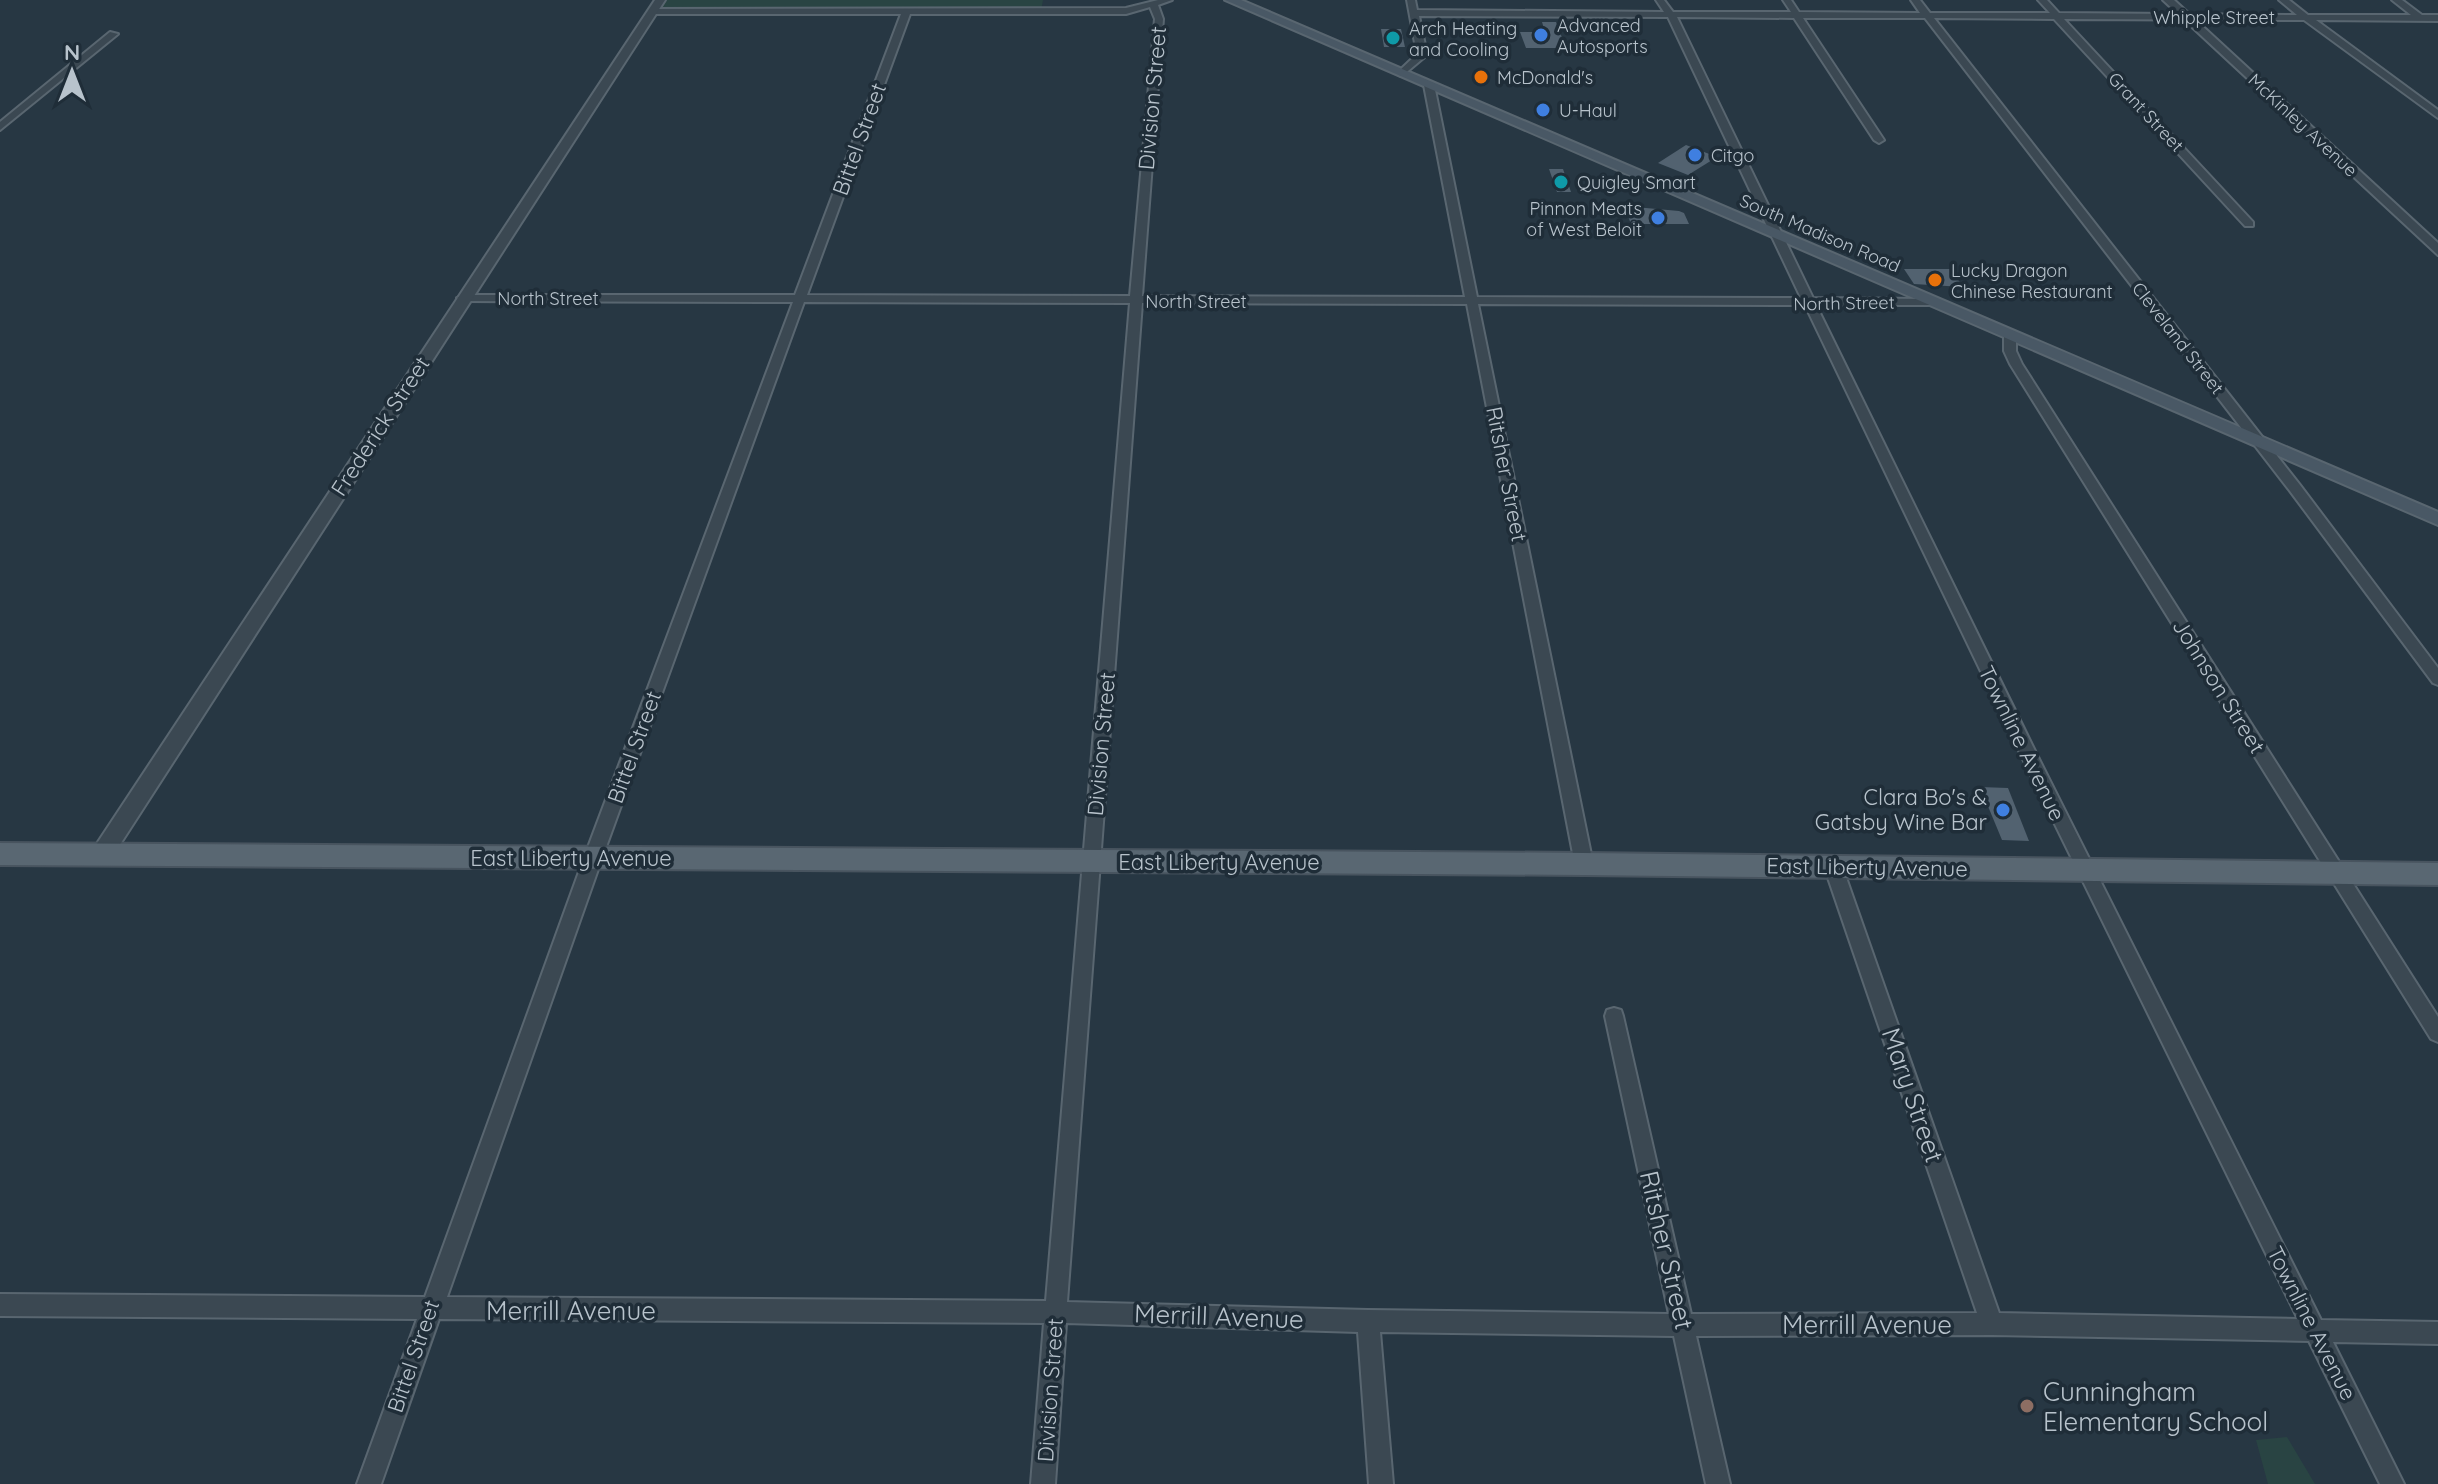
<svg xmlns="http://www.w3.org/2000/svg" width="2438" height="1484" font-family="Quicksand,sans-serif">
<style>
.green{fill:#294443}
.building{fill:#526270}
.lines{fill:none;stroke-linecap:round;stroke-linejoin:round}
.minor-casing{stroke:#596670;stroke-width:4}
.tertiary-casing{stroke:#596670;stroke-width:4}
.secondary-casing{stroke:#596670;stroke-width:4}
.primary-casing{stroke:#48545f;stroke-width:4}
.minor{fill:#3b4852;fill-rule:evenodd}
.tertiary{fill:#3b4852;fill-rule:evenodd}
.secondary{fill:#495865;fill-rule:evenodd}
.primary{fill:#596772;fill-rule:evenodd}
.shop-dot{fill:#3f7fe0;stroke:#1f2d38;stroke-width:3}
.culture-dot{fill:#0f9aa8;stroke:#1f2d38;stroke-width:3}
.food-dot{fill:#e8710a;stroke:#1f2d38;stroke-width:3}
.education-dot{fill:#8d6e63;stroke:#1f2d38;stroke-width:3}
.labels{text-anchor:middle;dominant-baseline:central;stroke-width:7;stroke-linejoin:round;paint-order:stroke}
.far-street-label{font-size:18px;fill:#b8c3cc;stroke:#1f2d38}
.far-poi-label{font-size:18px;fill:#b8c3cc;stroke:#1f2d38;text-anchor:start}
.street-label{font-size:22px;fill:#b8c3cc;stroke:#1f2d38}
.poi-label{font-size:22px;fill:#b8c3cc;stroke:#1f2d38;text-anchor:end}
.near-street-label{font-size:26px;fill:#b8c3cc;stroke:#1f2d38}
.near-poi-label{font-size:26px;fill:#b8c3cc;stroke:#1f2d38;text-anchor:start}
</style>
<rect width="100%" height="100%" fill="#273743"/>
<!-- green -->
<g class="green">
<path d="M 660,0 L 1043,0 L 1041,11 L 653,11 Z"/>
<path d="M 2287,1437 L 2315,1484 L 2268,1484 L 2256,1440 Z"/>
</g>
<!-- building -->
<g class="building">
<path d="M 1542,22 L 1556,22 L 1566,48 L 1526,48 L 1520,32 L 1545,32 Z"/>
<path d="M 1381,29 L 1401,29 L 1405,47 L 1384,47 Z"/>
<path d="M 1686,145 L 1717,157 L 1688,175 L 1658,163 Z"/>
<path d="M 1549,169 L 1563,169 L 1571,192 L 1557,192 Z"/>
<path d="M 1624,206 L 1679,211 L 1684,213 L 1689,224 L 1631,224 Z"/>
<path d="M 1904,269 L 1951,269 L 1963,287 L 1914,284 Z"/>
<path d="M 1980,787 L 2008,788 L 2029,841 L 2002,840 Z"/>
</g>
<g class="lines">
<!-- minor casing -->
<g class="minor-casing">
<g id="minor">
<path d="M 1158,0 L 1172,0 L 1158,5 L 1163,19 L 1142,296 L 1465,297 L 1424,85 L 1429,82 L 1434,85 L 1477,297 L 1801,298 L 1668,17 L 1419,16 L 1427,55 L 1402,76 L 1399,75 L 1399,71 L 1417,54 L 1407,0 L 1415,0 L 1417,10 L 1664,12 L 1656,0 L 1664,0 L 1673,12 L 1791,12 L 1783,0 L 1791,0 L 1799,12 L 1920,13 L 1911,0 L 1920,0 L 1930,13 L 2050,13 L 2038,0 L 2047,0 L 2059,13 L 2297,15 L 2279,0 L 2289,0 L 2308,15 L 2411,15 L 2392,0 L 2402,0 L 2422,15 L 2438,15 L 2438,21 L 2316,20 L 2438,110 L 2438,118 L 2304,20 L 2064,19 L 2253,222 L 2253,226 L 2245,226 L 2054,19 L 1934,18 L 2300,485 L 2438,668 L 2438,685 L 2433,683 L 2290,491 L 1925,18 L 1803,18 L 1884,140 L 1879,143 L 1874,140 L 1794,18 L 1677,17 L 1813,298 L 1929,299 L 1935,302 L 1929,305 L 1816,305 L 2037,755 L 2321,1320 L 2438,1322 L 2438,1344 L 2333,1342 L 2404,1484 L 2380,1484 L 2309,1341 L 1992,1335 L 1696,1336 L 1730,1484 L 1706,1484 L 1674,1336 L 1380,1332 L 1393,1484 L 1369,1484 L 1358,1332 L 1066,1323 L 1055,1484 L 1031,1484 L 1044,1323 L 439,1319 L 381,1484 L 357,1484 L 417,1319 L 0,1316 L 0,1294 L 425,1297 L 584,858 L 793,302 L 463,301 L 457,298 L 463,295 L 795,295 L 901,14 L 653,14 L 650,13 L 650,9 L 1126,8 ZM 1150,7 L 1155,19 L 1130,296 L 807,295 L 910,14 L 1126,14 ZM 804,302 L 1130,303 L 1046,1301 L 447,1297 L 602,858 ZM 1142,303 L 1467,304 L 1575,864 L 1578,869 L 1584,871 L 1590,869 L 1593,864 L 1478,304 L 1805,305 L 2021,755 L 2298,1319 L 1999,1313 L 1842,866 L 1839,861 L 1833,859 L 1827,861 L 1824,866 L 1977,1313 L 1691,1314 L 1623,1016 L 1621,1010 L 1614,1008 L 1607,1010 L 1605,1016 L 1669,1314 L 1368,1310 L 1067,1302 Z"/>
<path d="M 110,32 L 118,34 L 0,130 L 0,122 Z"/>
<path d="M 2010,332 L 2016,336 L 2016,351 L 2022,364 L 2438,1017 L 2438,1042 L 2431,1039 L 2010,364 L 2004,351 L 2004,336 Z"/>
</g>
</g>
<!-- tertiary casing -->
<g class="tertiary-casing">
<g id="tertiary">
<path d="M 655,0 L 665,0 L 110,860 L 102,863 L 94,860 L 91,854 L 94,848 Z"/>
<path d="M 2163,0 L 2174,0 L 2438,243 L 2438,255 Z"/>
</g>
</g>
<!-- secondary casing -->
<g class="secondary-casing">
<path id="secondary" d="M 1225,0 L 1241,0 L 2438,512 L 2438,525 Z"/>
</g>
<!-- primary casing -->
<g class="primary-casing">
<path id="primary" d="M 0,843 L 1584,853 L 2438,863 L 2438,885 L 1584,875 L 0,865 Z"/>
</g>
<!-- minor -->
<use href="#minor" class="minor"/>
<!-- tertiary -->
<use href="#tertiary" class="tertiary"/>
<!-- secondary -->
<use href="#secondary" class="secondary"/>
<!-- primary -->
<use href="#primary" class="primary"/>
</g>
<!-- markers -->
<g class="shop-dot">
<circle cx="1541" cy="35" r="8"/>
<circle cx="1543" cy="110" r="8"/>
<circle cx="1695" cy="155" r="8"/>
<circle cx="1658" cy="218" r="8"/>
<circle cx="2003" cy="810" r="8"/>
</g>
<g class="culture-dot">
<circle cx="1393" cy="38" r="8"/>
<circle cx="1561" cy="182" r="8"/>
</g>
<g class="food-dot">
<circle cx="1481" cy="77" r="8"/>
<circle cx="1935" cy="280" r="8"/>
</g>
<circle class="education-dot" cx="2027" cy="1406" r="8"/>
<g class="labels">
<!-- far-street labels -->
<g class="far-street-label">
<text x="2214" y="17">Whipple Street</text>
<text transform="translate(2146 112) rotate(47)">Grant Street</text>
<text transform="translate(2303 125) rotate(43)">McKinley Avenue</text>
<text transform="translate(1820 233) rotate(23)">South Madison Road</text>
<text x="548" y="298">North Street</text>
<text x="1196" y="301">North Street</text>
<text transform="translate(1844 303) rotate(-1)">North Street</text>
<text transform="translate(2178 338) rotate(52)">Cleveland Street</text>
</g>
<!-- far-poi labels -->
<g class="far-poi-label">
<text x="1557" y="25">Advanced<tspan x="1557" dy="21">Autosports</tspan></text>
<text x="1409" y="28">Arch Heating<tspan x="1409" dy="21">and Cooling</tspan></text>
<text x="1497" y="77">McDonald's</text>
<text x="1559" y="110">U-Haul</text>
<text x="1711" y="155">Citgo</text>
<text x="1577" y="182">Quigley Smart</text>
<text x="1642" y="208" text-anchor="end">Pinnon Meats<tspan x="1642" dy="21">of West Beloit</tspan></text>
<text x="1951" y="270">Lucky Dragon<tspan x="1951" dy="21">Chinese Restaurant</tspan></text>
</g>
<!-- street labels -->
<g class="street-label">
<text transform="translate(1152 98) rotate(-85)">Division Street</text>
<text transform="translate(859 139) rotate(-70)">Bittel Street</text>
<text transform="translate(380 426) rotate(-57)">Frederick Street</text>
<text transform="translate(1507 474) rotate(79)">Ritsher Street</text>
<text transform="translate(2219 686) rotate(58)">Johnson Street</text>
<text transform="translate(2022 743) rotate(64)">Townline Avenue</text>
<text transform="translate(1101 744) rotate(-85)">Division Street</text>
<text transform="translate(634 747) rotate(-70)">Bittel Street</text>
<text x="571" y="858">East Liberty Avenue</text>
<text x="1219" y="862">East Liberty Avenue</text>
<text transform="translate(1867 867) rotate(1)">East Liberty Avenue</text>
<text transform="translate(2312 1323) rotate(63)">Townline Avenue</text>
<text transform="translate(413 1356) rotate(-71)">Bittel Street</text>
<text transform="translate(1050 1390) rotate(-86)">Division Street</text>
</g>
<!-- poi labels -->
<g class="poi-label">
<text x="1987" y="797">Clara Bo's &amp;<tspan x="1987" dy="25">Gatsby Wine Bar</tspan></text>
</g>
<!-- near-street labels -->
<g class="near-street-label">
<text transform="translate(1913 1095) rotate(71)">Mary Street</text>
<text transform="translate(1667 1250) rotate(77)">Ritsher Street</text>
<text x="571" y="1310">Merrill Avenue</text>
<text transform="translate(1219 1316) rotate(2)">Merrill Avenue</text>
<text x="1867" y="1324">Merrill Avenue</text>
</g>
<!-- near-poi labels -->
<g class="near-poi-label">
<text x="2043" y="1391">Cunningham<tspan x="2043" dy="30">Elementary School</tspan></text>
</g>
</g>
<!-- north arrow -->
<g transform="translate(72 72)" stroke="#1f2d38" stroke-width="6" paint-order="stroke">
<path d="M0-6L14 30L0 20L-14 30Z" fill="#b8c3cc"/>
<text y="-12" font-size="22" font-weight="bold" text-anchor="middle" fill="#b8c3cc">N</text>
</g>
</svg>
